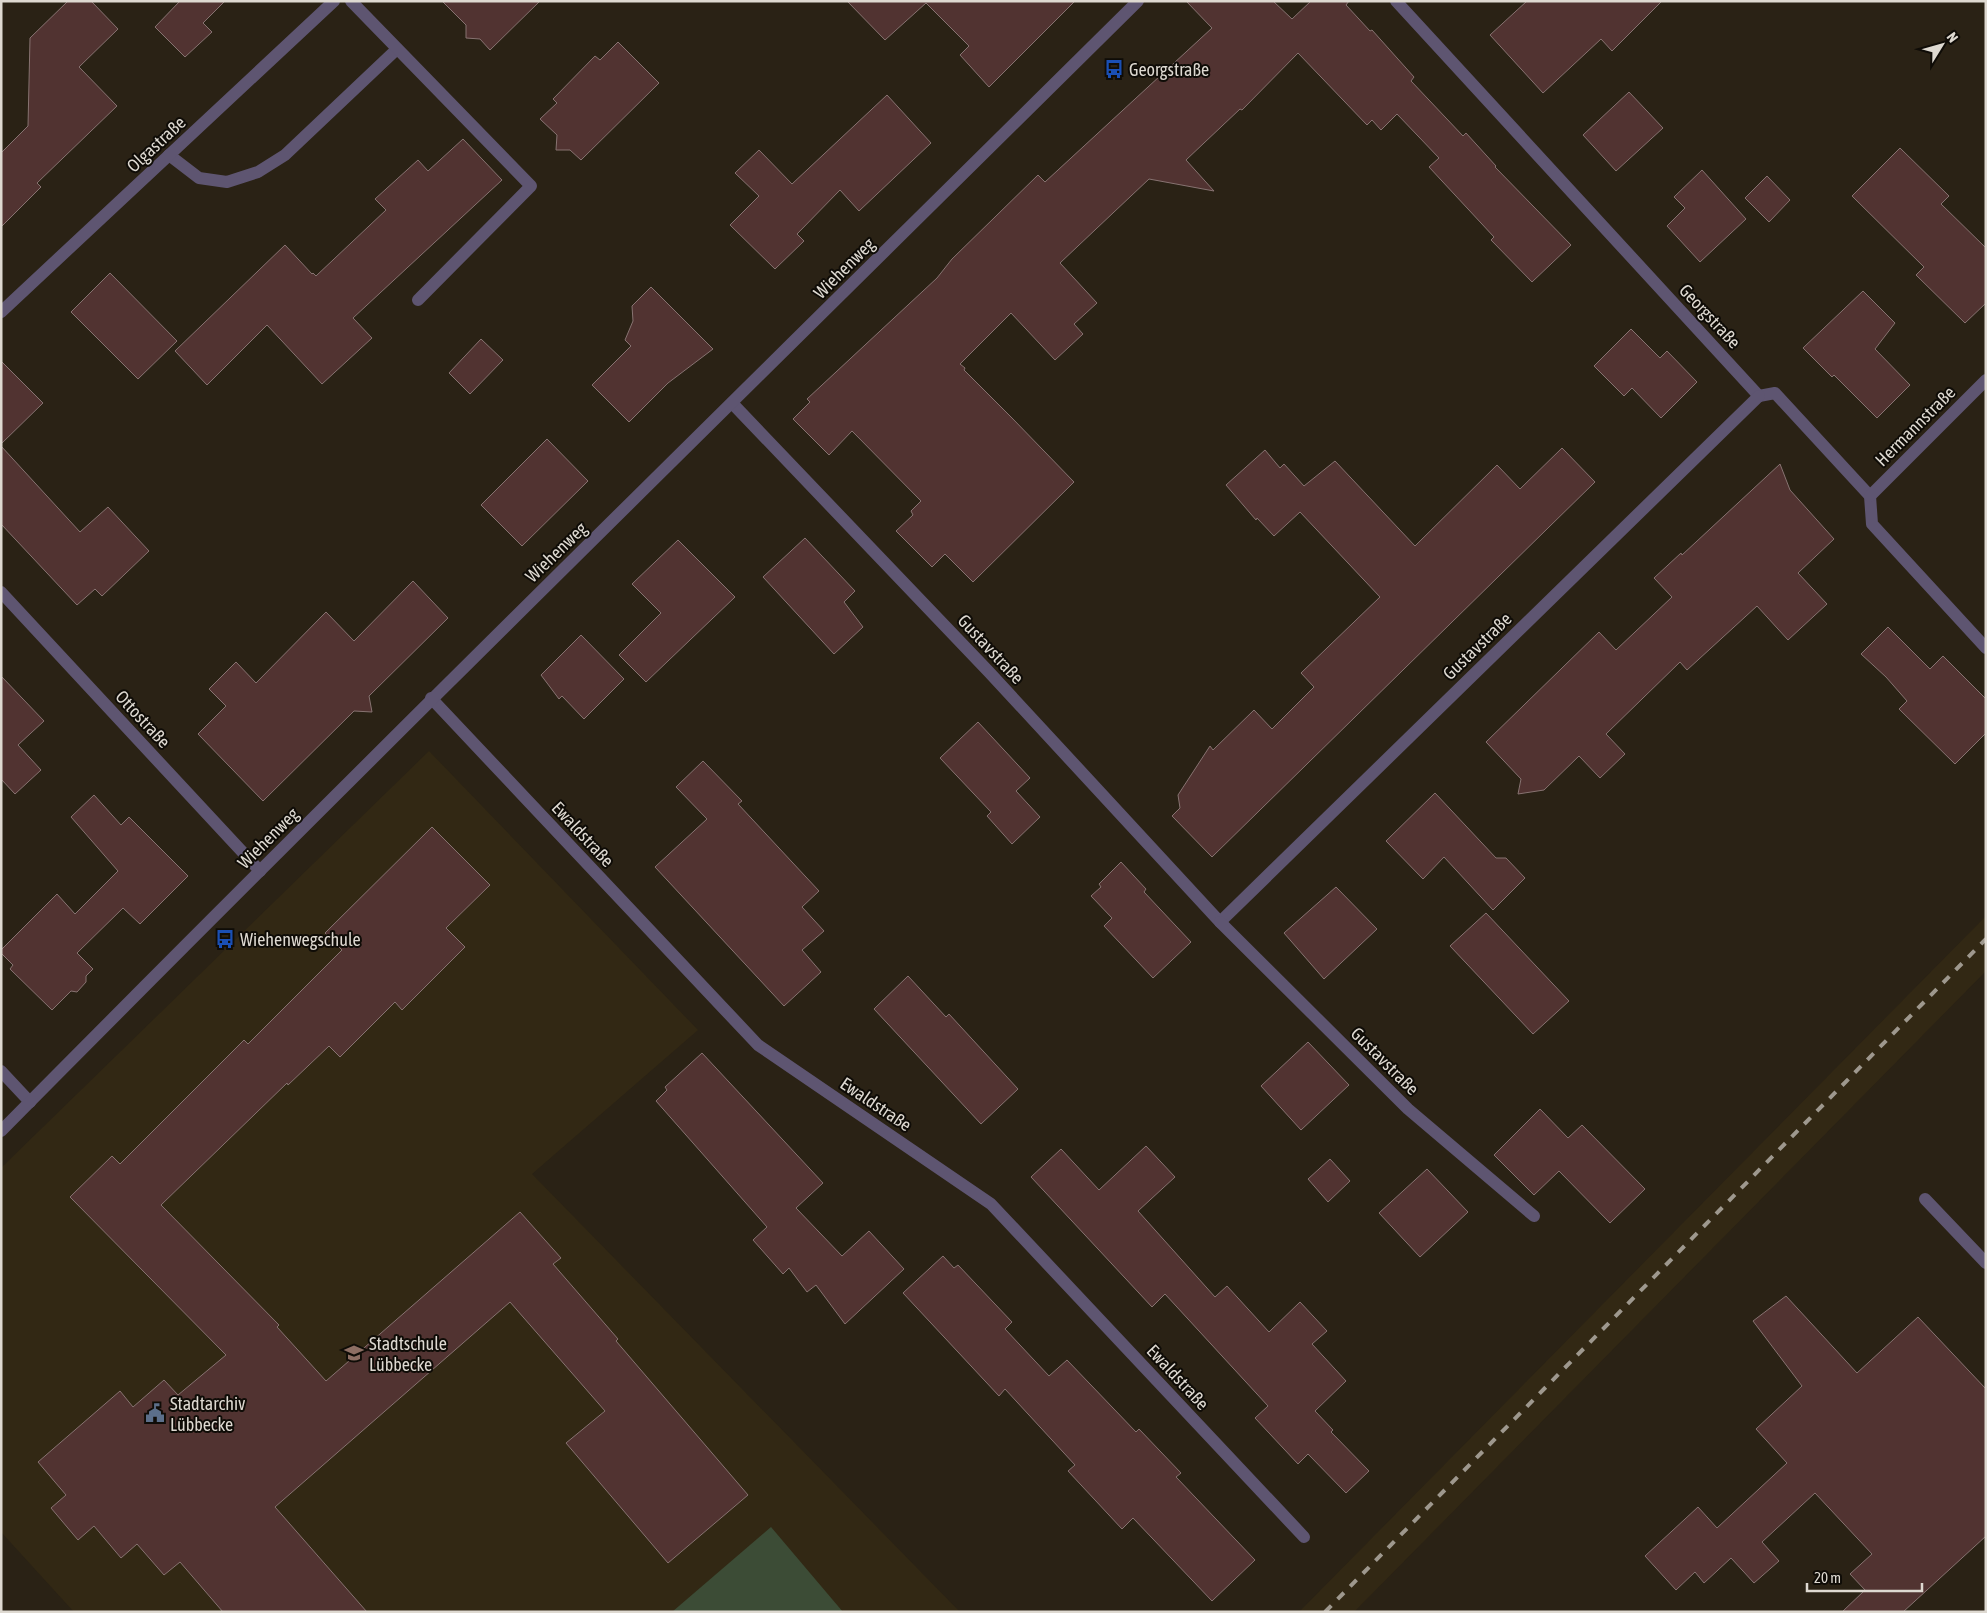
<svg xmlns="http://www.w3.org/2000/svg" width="1987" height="1613" font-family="'Asap Condensed',sans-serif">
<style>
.built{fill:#322814}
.garden{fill:#3c4c36}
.building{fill:#513331;stroke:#877371}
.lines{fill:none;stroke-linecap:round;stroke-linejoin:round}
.lane{stroke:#5e5571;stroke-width:12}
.street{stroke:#5e5571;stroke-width:12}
.rail{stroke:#9e988e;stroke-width:4;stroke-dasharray:9 9;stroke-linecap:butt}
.labels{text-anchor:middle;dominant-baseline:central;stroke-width:4;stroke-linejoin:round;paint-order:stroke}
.poi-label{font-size:18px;fill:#ded9d1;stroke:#0f0c07;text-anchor:start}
.street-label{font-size:18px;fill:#ded9d1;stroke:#0f0c07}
</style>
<rect width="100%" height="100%" fill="#2a2215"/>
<!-- built -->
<g class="built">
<path d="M 429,751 L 698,1030 L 532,1174 L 960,1612 L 74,1612 L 1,1532 L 1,1168 Z"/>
<path d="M 1986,916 L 1986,971 L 1354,1612 L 1299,1612 Z"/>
</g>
<!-- garden -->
<path class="garden" d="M 771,1527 L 843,1612 L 672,1612 Z"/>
<!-- building -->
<g class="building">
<path d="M 68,1 L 91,1 L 118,29 L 79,67 L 117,106 L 37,183 L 41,187 L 1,227 L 1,153 L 28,126 L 30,38 Z"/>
<path d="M 180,1 L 225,1 L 203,23 L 212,32 L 185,57 L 155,27 Z"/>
<path d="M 442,1 L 540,1 L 490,50 L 480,39 L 466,38 L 466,25 Z"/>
<path d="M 847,1 L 1075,1 L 989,87 L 960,55 L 969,46 L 926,3 L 885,40 Z"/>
<path d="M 1186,1 L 1273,1 L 1292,19 L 1311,1 L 1349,1 L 1346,5 L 1370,31 L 1372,30 L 1414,77 L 1411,81 L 1463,136 L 1466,133 L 1496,166 L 1495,167 L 1571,245 L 1532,282 L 1491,240 L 1494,237 L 1429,167 L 1439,158 L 1397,114 L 1381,130 L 1372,120 L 1367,125 L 1298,53 L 1242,110 L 1240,109 L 1186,160 L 1214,191 L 1149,179 L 1060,263 L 1097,303 L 1074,324 L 1083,334 L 1055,360 L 1011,313 L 960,364 L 965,368 L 964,370 L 1012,418 L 1074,482 L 973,582 L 945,554 L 932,567 L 896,531 L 913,515 L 911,511 L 921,501 L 852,431 L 829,455 L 793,419 L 810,402 L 807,399 L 937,278 L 952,259 L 1038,175 L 1045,182 L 1212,28 Z"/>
<path d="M 1527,1 L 1662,1 L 1612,51 L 1601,39 L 1543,93 L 1490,35 Z"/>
<path d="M 618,42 L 659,83 L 581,160 L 570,150 L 556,150 L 557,135 L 540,119 L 557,103 L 553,99 L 595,56 L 600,60 Z"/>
<path d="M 1629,92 L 1663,128 L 1616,171 L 1583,135 Z"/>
<path d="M 887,95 L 931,143 L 859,211 L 840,190 L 797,234 L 804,241 L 775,269 L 730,225 L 759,196 L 735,173 L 759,150 L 792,184 Z"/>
<path d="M 463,139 L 502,180 L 353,318 L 372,338 L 322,384 L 267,325 L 207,385 L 175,351 L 285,245 L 312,274 L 313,273 L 316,276 L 386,210 L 375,199 L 418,160 L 428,171 Z"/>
<path d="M 1900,148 L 1949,196 L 1941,204 L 1986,248 L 1986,303 L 1965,323 L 1916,275 L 1924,267 L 1852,196 Z"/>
<path d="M 1702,170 L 1746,219 L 1700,262 L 1667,226 L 1685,208 L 1674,197 Z"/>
<path d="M 1767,176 L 1790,200 L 1769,222 L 1745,198 Z"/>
<path d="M 110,273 L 177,341 L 138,379 L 71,312 Z"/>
<path d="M 651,287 L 713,349 L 668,383 L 629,422 L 592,385 L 631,346 L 625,340 L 633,321 L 632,306 Z"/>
<path d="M 1863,291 L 1895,323 L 1875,349 L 1910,385 L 1877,418 L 1834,375 L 1832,377 L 1803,348 Z"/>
<path d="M 1631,329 L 1660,358 L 1667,351 L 1697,382 L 1661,418 L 1632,388 L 1624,396 L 1594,366 Z"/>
<path d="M 481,339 L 503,360 L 470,394 L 449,373 Z"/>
<path d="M 1,361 L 43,403 L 1,444 Z"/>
<path d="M 547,439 L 588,481 L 522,546 L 481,505 Z"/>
<path d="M 1,446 L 80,532 L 108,507 L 149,551 L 102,596 L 95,589 L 77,605 L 1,524 Z"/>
<path d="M 1562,448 L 1595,482 L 1212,857 L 1172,816 L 1180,808 L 1178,795 L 1210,746 L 1213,750 L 1254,710 L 1272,729 L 1314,687 L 1301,673 L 1380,597 L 1300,512 L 1274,536 L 1257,518 L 1256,520 L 1226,485 L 1265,450 L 1280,468 L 1284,464 L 1304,486 L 1335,461 L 1415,546 L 1497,465 L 1520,489 Z"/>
<path d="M 1780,464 L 1790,490 L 1834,539 L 1798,573 L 1827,604 L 1788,640 L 1757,606 L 1687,670 L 1680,662 L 1606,734 L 1625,754 L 1600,778 L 1579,756 L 1544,790 L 1518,794 L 1521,779 L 1486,742 L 1599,632 L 1616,650 L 1672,597 L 1654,578 L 1681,553 L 1682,555 Z"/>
<path d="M 805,538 L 855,591 L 844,602 L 863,627 L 834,654 L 763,577 Z"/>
<path d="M 678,540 L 735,597 L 646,682 L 619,655 L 661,613 L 632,584 Z"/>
<path d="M 413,581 L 448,618 L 369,696 L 372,712 L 354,711 L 263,801 L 198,734 L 226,706 L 209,689 L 236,662 L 256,683 L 326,612 L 354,641 Z"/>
<path d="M 1888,627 L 1930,669 L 1943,656 L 1986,699 L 1986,733 L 1955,764 L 1899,709 L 1907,701 L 1886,677 L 1861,654 Z"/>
<path d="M 581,635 L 624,679 L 584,719 L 562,696 L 559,699 L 541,675 Z"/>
<path d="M 1,676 L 44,721 L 18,745 L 41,770 L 15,794 L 1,779 Z"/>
<path d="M 978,722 L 1030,778 L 1016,791 L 1040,817 L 1012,844 L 987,816 L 991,812 L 940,758 Z"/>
<path d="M 703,761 L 742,801 L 738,804 L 819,891 L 802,907 L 824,931 L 802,950 L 821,972 L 784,1006 L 655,867 L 707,819 L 676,787 Z"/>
<path d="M 1435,793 L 1496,858 L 1506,858 L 1525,878 L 1493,910 L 1444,857 L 1423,879 L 1386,841 Z"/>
<path d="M 94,795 L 121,825 L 129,817 L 188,876 L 140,924 L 123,908 L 77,953 L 93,969 L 86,976 L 86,982 L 77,992 L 71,991 L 52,1010 L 10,969 L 13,965 L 1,953 L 1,950 L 57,894 L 75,914 L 118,871 L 71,817 Z"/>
<path d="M 432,827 L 490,885 L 446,928 L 465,947 L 402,1010 L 395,1002 L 340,1057 L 329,1046 L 288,1085 L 287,1083 L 161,1205 L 279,1325 L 277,1327 L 326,1381 L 520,1212 L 561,1258 L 553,1264 L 618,1339 L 616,1341 L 748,1495 L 668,1563 L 566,1443 L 605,1411 L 510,1302 L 275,1507 L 367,1612 L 223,1612 L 180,1562 L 164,1575 L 137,1544 L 121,1558 L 94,1526 L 78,1540 L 51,1508 L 66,1495 L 38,1462 L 120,1391 L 133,1407 L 164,1380 L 178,1395 L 226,1355 L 70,1197 L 112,1156 L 120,1164 L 244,1040 L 248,1044 L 342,950 L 325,933 Z"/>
<path d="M 1121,862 L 1146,889 L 1144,892 L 1191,942 L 1153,978 L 1104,926 L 1112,918 L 1091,896 L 1101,887 L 1099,884 Z"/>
<path d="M 1336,887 L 1377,929 L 1324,979 L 1284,933 Z"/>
<path d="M 1486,913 L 1569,1001 L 1533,1034 L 1450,946 Z"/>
<path d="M 908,976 L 946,1017 L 949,1014 L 1018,1089 L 981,1124 L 874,1009 Z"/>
<path d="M 1308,1042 L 1349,1085 L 1301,1130 L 1261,1086 Z"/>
<path d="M 702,1053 L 823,1183 L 796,1208 L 842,1256 L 869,1231 L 904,1269 L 845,1324 L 816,1285 L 807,1292 L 789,1268 L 783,1274 L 753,1240 L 767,1227 L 656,1101 L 667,1090 L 665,1087 Z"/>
<path d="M 1540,1109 L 1568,1138 L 1582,1125 L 1645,1189 L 1610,1223 L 1559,1171 L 1534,1195 L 1494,1155 Z"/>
<path d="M 1146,1146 L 1175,1177 L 1138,1211 L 1215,1297 L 1227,1286 L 1269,1332 L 1300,1302 L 1327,1331 L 1312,1344 L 1346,1381 L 1315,1411 L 1333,1430 L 1331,1432 L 1369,1471 L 1346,1493 L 1308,1454 L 1298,1464 L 1255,1418 L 1268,1406 L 1165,1294 L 1152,1307 L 1031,1177 L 1061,1149 L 1099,1190 Z"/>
<path d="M 1330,1159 L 1350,1181 L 1328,1202 L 1308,1179 Z"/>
<path d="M 1427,1169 L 1468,1212 L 1420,1257 L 1379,1213 Z"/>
<path d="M 943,1256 L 954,1268 L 958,1265 L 1012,1322 L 1005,1329 L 1049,1376 L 1067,1360 L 1136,1432 L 1139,1429 L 1181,1473 L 1176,1477 L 1255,1560 L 1212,1601 L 1133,1518 L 1122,1529 L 1068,1471 L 1075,1465 L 1005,1389 L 999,1396 L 903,1293 Z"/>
<path d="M 1786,1296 L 1857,1373 L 1918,1317 L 1986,1389 L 1986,1536 L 1903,1612 L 1842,1612 L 1865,1590 L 1850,1574 L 1872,1554 L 1815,1493 L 1762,1542 L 1779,1561 L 1754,1583 L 1731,1558 L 1704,1583 L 1695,1572 L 1676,1590 L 1645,1556 L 1698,1507 L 1717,1528 L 1787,1463 L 1756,1429 L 1802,1386 L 1753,1321 Z"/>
</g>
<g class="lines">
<!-- lane -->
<path class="lane" d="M 169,155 L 199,178 L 227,182 L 258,172 L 285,155 L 397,49"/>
<!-- street -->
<g class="street">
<path d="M 351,1 L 531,186 L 418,300"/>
<path d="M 1396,1 L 1759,396"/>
<path d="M 1,312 L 334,1"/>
<path d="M 1759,396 L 1775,393 L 1870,496 L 1872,524 L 1986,648"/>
<path d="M 732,403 L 989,672 L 1220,922 L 1759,396"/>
<path d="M 1870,496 L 1986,380"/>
<path d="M 1,592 L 260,871"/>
<path d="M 431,698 L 758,1045 L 991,1204 L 1304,1537"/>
<path d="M 1220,922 L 1408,1109 L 1534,1216"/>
<path d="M 1,1071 L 30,1102"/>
<path d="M 1,1131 C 377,751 758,377 1138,1"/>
<path d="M 1925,1199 L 1986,1263"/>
</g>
<!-- rail -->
<path class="rail" d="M 1325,1612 L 1986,939"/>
</g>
<!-- icons -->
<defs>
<g id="bus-bare" transform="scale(1.5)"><path d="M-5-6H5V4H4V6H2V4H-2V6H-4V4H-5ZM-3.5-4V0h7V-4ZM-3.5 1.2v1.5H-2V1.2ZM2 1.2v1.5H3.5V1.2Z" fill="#1a4fb4" stroke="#0f0c07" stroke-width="2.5" paint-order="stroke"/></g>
<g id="school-bare" transform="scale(1.5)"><path d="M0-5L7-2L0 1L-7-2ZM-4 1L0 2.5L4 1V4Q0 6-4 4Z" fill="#8d6e63" stroke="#0f0c07" stroke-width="2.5" paint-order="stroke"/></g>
<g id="civic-bare" transform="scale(1.5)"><path d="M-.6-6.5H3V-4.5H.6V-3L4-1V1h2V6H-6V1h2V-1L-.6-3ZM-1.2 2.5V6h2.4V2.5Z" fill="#5c6f8a" stroke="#0f0c07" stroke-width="2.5" paint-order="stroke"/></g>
</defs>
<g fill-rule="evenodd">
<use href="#bus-bare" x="1114" y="69"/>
<use href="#bus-bare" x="225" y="939"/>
<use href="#school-bare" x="354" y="1353"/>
<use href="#civic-bare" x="155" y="1413"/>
</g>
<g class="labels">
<!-- poi labels -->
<g class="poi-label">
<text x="1129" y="69">Georgstraße</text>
<text x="240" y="939">Wiehenwegschule</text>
<text x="369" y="1343">Stadtschule<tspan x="369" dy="21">Lübbecke</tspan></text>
<text x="170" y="1403">Stadtarchiv<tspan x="170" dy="21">Lübbecke</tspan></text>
</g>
<!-- street labels -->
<g class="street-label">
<text transform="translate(156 144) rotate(-43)">Olgastraße</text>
<text transform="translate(844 268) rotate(-45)">Wiehenweg</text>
<text transform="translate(1710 316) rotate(47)">Georgstraße</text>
<text transform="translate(1915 426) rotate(-45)">Hermannstraße</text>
<text transform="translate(556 552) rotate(-44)">Wiehenweg</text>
<text transform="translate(1477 646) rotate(-44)">Gustavstraße</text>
<text transform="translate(991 649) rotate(47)">Gustavstraße</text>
<text transform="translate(143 719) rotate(47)">Ottostraße</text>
<text transform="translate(583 834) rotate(47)">Ewaldstraße</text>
<text transform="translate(268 838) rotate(-45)">Wiehenweg</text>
<text transform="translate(1385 1061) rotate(45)">Gustavstraße</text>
<text transform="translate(876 1104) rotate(34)">Ewaldstraße</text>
<text transform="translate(1178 1377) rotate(47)">Ewaldstraße</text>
</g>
</g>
<!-- border -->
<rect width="1987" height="1613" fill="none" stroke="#ded9d1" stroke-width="5"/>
<!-- north arrow -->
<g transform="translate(1942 45) rotate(53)" stroke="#0f0c07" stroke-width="4" paint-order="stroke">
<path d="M0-4L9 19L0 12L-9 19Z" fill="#ded9d1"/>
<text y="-8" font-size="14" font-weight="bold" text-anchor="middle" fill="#ded9d1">N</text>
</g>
<!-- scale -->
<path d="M1807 1583v8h115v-8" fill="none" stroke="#ded9d1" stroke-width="2.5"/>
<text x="1814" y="1583" font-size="15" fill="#ded9d1" stroke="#0f0c07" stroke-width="4" paint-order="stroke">20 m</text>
</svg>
